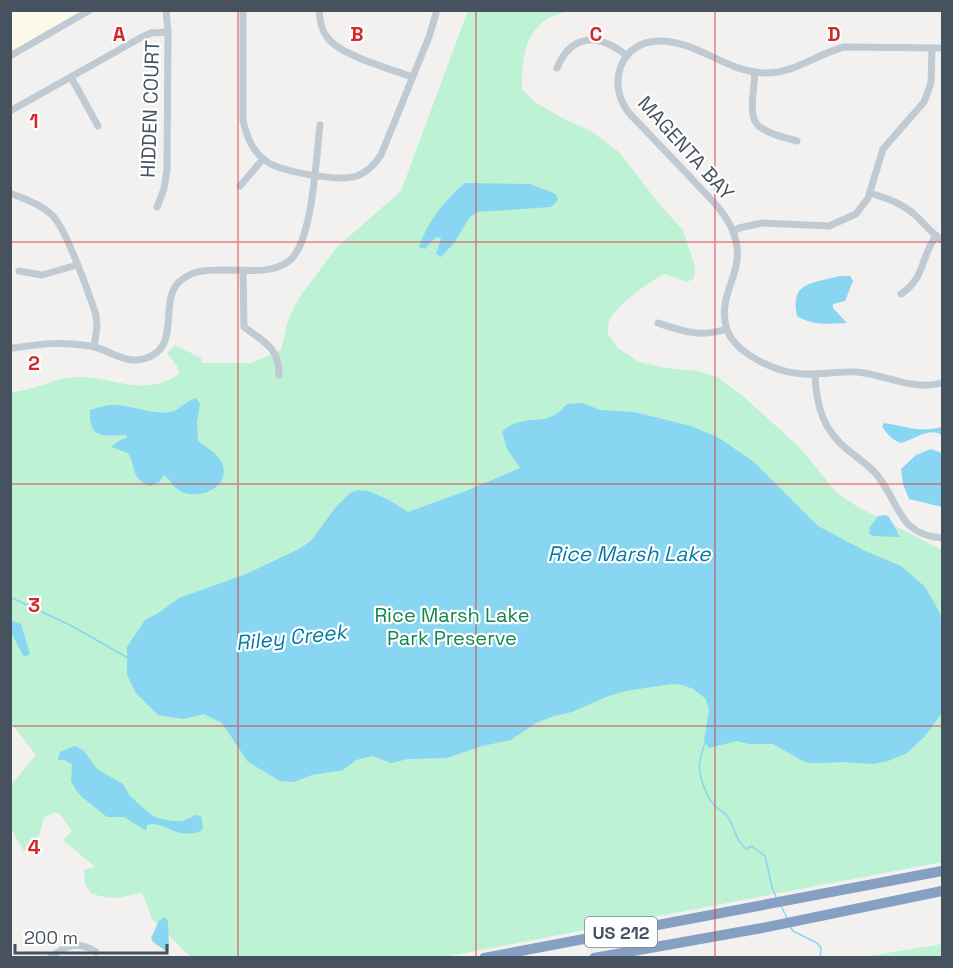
<svg xmlns="http://www.w3.org/2000/svg" width="953" height="968" font-family="'Space Grotesk',sans-serif">
<style>
.commercial{fill:#fdf9ea}
.green{fill:#bdf2d4}
.water{fill:#88d6f1}
.lines{fill:none;stroke-linecap:round;stroke-linejoin:round}
.stream{stroke:#88d6f1;stroke-width:1.5}
.minor{stroke:#c0cad3;stroke-width:7}
.highway{stroke:#85a0c2;stroke-width:10}
.grid{fill:none;stroke:#d62828;stroke-width:1.5;stroke-opacity:0.55}
.labels{text-anchor:middle;dominant-baseline:central;stroke-width:4.5;stroke-linejoin:round;paint-order:stroke}
.shield{fill:#fff;stroke:#7e868f;stroke-width:1.5}
.shield-label{font-size:18px;font-weight:bold;fill:#47525f}
.street-label{font-size:20px;fill:#47525f;stroke:#fff}
.park-label{font-size:20px;fill:#128652;stroke:#fff}
.water-label{font-size:21px;font-style:italic;fill:#057ba5;stroke:#fff}
.grid-label{font-size:20px;text-anchor:middle;font-weight:bold;fill:#d62828;stroke:#fff;stroke-width:4.5;stroke-linejoin:round;paint-order:stroke}
</style>
<rect width="100%" height="100%" fill="#f3f0f0"/>
<!-- commercial -->
<path class="commercial" d="M 11,11 L 90,11 L 11,56 Z"/>
<!-- green -->
<g class="green">
<path d="M 471,11 L 569,11 C 562,13 553,15 547,19 C 523,35 522,63 522,89 L 536,103 L 568,121 L 591,131 L 619,152 L 660,205 L 683,230 L 695,266 L 694,278 L 687,282 L 665,274 C 652,279 616,306 610,319 C 608,323 608,330 608,334 L 618,348 L 639,362 L 666,368 L 698,371 L 717,377 L 743,396 L 800,448 L 837,493 L 858,507 L 942,550 L 942,862 L 444,957 L 191,957 L 152,919 L 142,892 C 121,898 112,901 91,893 L 85,884 L 84,870 L 95,867 L 63,840 L 72,831 L 59,813 L 53,813 L 44,818 L 39,835 L 24,851 L 11,829 L 10,786 L 36,755 L 11,723 L 11,392 C 34,391 55,377 79,377 C 115,377 144,398 179,374 L 177,366 L 167,353 L 175,345 L 201,358 L 202,363 L 252,363 L 281,350 L 288,320 L 299,298 L 337,247 L 401,191 L 467,13 Z"/>
<path d="M 942,944 L 942,957 L 864,957 Z"/>
</g>
<!-- water -->
<g class="water">
<path d="M 465,183 L 530,184 L 556,194 L 558,200 L 551,207 L 477,212 L 469,218 L 454,243 L 441,257 L 436,254 L 441,238 L 436,237 L 425,249 L 419,247 C 427,222 445,200 465,183 Z"/>
<path d="M 839,276 L 850,276 L 853,281 L 845,301 L 833,304 L 833,308 L 847,323 C 829,324 813,326 797,316 C 790,281 812,284 839,276 Z"/>
<path d="M 196,398 L 200,404 L 197,422 L 198,441 C 206,448 217,452 222,463 C 232,487 199,501 180,491 C 173,487 170,479 164,475 L 159,482 L 150,486 C 130,478 137,468 128,453 L 111,447 L 120,440 L 127,438 L 126,435 C 102,436 89,439 90,410 C 97,408 106,405 113,405 C 133,405 151,415 171,412 C 179,410 186,401 196,398 Z"/>
<path d="M 583,403 L 600,410 L 634,412 L 691,426 L 719,438 L 754,462 L 818,526 L 865,551 L 901,566 L 925,587 L 940,613 L 942,621 L 942,713 L 925,736 L 907,753 L 888,761 L 873,764 L 842,762 L 826,763 L 809,763 L 801,760 L 773,744 L 749,744 L 737,741 L 709,748 L 704,741 L 709,711 L 706,699 L 693,689 L 683,685 L 672,684 L 625,691 L 606,697 L 572,712 L 554,716 L 536,723 L 511,740 L 482,746 L 447,758 L 408,759 L 391,763 L 373,756 L 356,760 L 343,770 L 312,775 L 294,782 L 280,781 L 248,762 L 222,723 L 204,714 L 183,719 L 158,715 L 136,693 L 127,675 L 127,647 L 145,620 L 157,614 L 179,598 L 246,574 L 299,549 L 311,541 L 335,508 L 350,493 L 358,490 L 368,491 L 389,500 L 408,512 L 466,491 L 520,468 L 507,449 L 502,432 C 520,414 539,425 556,414 C 560,412 564,407 567,404 Z"/>
<path d="M 884,423 C 907,426 918,433 942,427 L 942,435 C 928,427 916,439 901,443 C 893,440 886,434 882,426 Z"/>
<path d="M 931,449 L 942,453 L 942,507 L 909,499 L 903,484 L 901,469 L 916,455 Z"/>
<path d="M 885,515 L 889,517 L 900,537 L 873,536 L 869,534 L 870,527 L 878,516 Z"/>
<path d="M 10,620 L 21,624 L 30,654 L 24,657 L 11,632 Z"/>
<path d="M 75,746 L 84,751 L 97,769 L 123,784 L 130,796 L 149,813 L 157,818 L 172,821 L 183,821 L 196,815 L 201,816 L 203,827 L 201,831 C 175,841 163,819 147,825 L 147,829 L 145,830 L 124,817 L 107,817 L 82,797 L 76,790 L 71,781 L 72,764 L 64,760 L 58,760 L 60,752 Z"/>
<path d="M 165,917 L 168,921 L 169,949 L 167,952 L 153,942 L 151,938 L 159,921 Z"/>
</g>
<g class="lines">
<!-- stream -->
<g class="stream">
<path d="M 10,597 L 70,625 L 128,658"/>
<path d="M 705,743 C 703,749 701,755 700,761 C 697,774 706,795 714,805 C 718,810 724,811 728,817 C 735,828 735,840 746,849 L 752,846 L 765,856 L 772,887 L 776,897"/>
<path d="M 781,906 L 787,918"/>
<path d="M 791,928 L 793,931 L 817,943 L 821,948 L 820,958"/>
</g>
<!-- minor -->
<g class="minor">
<path d="M 243,10 L 243,121 C 247,137 252,151 266,161 C 281,172 339,182 357,176 C 368,172 375,164 381,155 L 429,37 L 437,10"/>
<path d="M 319,10 C 320,20 321,29 327,37 C 339,55 391,69 412,77"/>
<path d="M 942,48 L 844,47 C 817,54 795,73 766,73 C 725,72 700,42 661,41 C 620,40 606,84 629,113 C 650,135 671,157 692,179 C 706,195 723,209 732,229 C 750,270 717,289 726,326 C 732,353 777,373 803,374 C 821,375 839,371 857,372 C 886,375 913,391 942,383"/>
<path d="M 10,56 L 90,10"/>
<path d="M 557,68 C 572,32 600,34 627,56"/>
<path d="M 755,72 C 751,123 744,127 797,141"/>
<path d="M 71,77 L 98,126"/>
<path d="M 10,111 L 142,37 L 151,33 L 168,32"/>
<path d="M 240,186 L 263,159"/>
<path d="M 10,193 C 25,199 40,204 52,215 C 66,228 89,294 96,315 L 97,327 L 94,346"/>
<path d="M 870,193 C 886,198 901,203 914,214 C 924,223 931,233 942,240"/>
<path d="M 157,207 L 164,189 L 167,169 L 168,32 L 166,10"/>
<path d="M 733,232 L 739,228 L 762,223 L 829,226 L 856,214 L 868,198 L 883,149 L 924,102 L 931,83 L 932,48"/>
<path d="M 243,270 L 244,327 C 264,342 279,347 279,375"/>
<path d="M 19,271 L 42,275 L 77,265"/>
<path d="M 901,294 C 926,277 920,258 936,236"/>
<path d="M 658,323 C 682,331 701,338 726,329"/>
<path d="M 13,348 C 40,344 63,341 90,346 C 108,349 124,364 143,359 C 183,349 158,302 179,282 C 193,269 209,270 226,270 C 245,270 273,274 289,261 C 313,243 316,156 320,125"/>
<path d="M 815,374 C 816,405 823,431 849,451 C 859,459 869,465 877,475 C 900,503 898,535 942,538"/>
<path d="M 50,958 C 66,944 78,941 96,952"/>
</g>
<!-- highway -->
<g class="highway">
<path d="M 484,958 L 942,871"/>
<path d="M 594,958 L 762,928 L 942,891"/>
</g>
</g>
<!-- grid -->
<path class="grid" d="M 238,10 L 238,958M 476,10 L 476,958M 715,10 L 715,958M 10,242 L 942,242M 10,484 L 942,484M 10,726 L 942,726"/>
<g class="labels">
<!-- shield labels -->
<rect class="shield" x="585" y="917" width="72" height="30" rx="4.5"/>
<g class="shield-label">
<text x="621" y="932">US 212</text>
</g>
<!-- street labels -->
<g class="street-label">
<text transform="translate(150 109) rotate(-88)">HIDDEN COURT</text>
<text transform="translate(686 148) rotate(48)">MAGENTA BAY</text>
</g>
<!-- park labels -->
<g class="park-label">
<text x="452" y="615">Rice Marsh Lake<tspan x="452" dy="23">Park Preserve</tspan></text>
</g>
<!-- water labels -->
<g class="water-label">
<text x="629" y="553">Rice Marsh Lake</text>
<text transform="translate(291 637) rotate(-6)">Riley Creek</text>
</g>
</g>
<g class="grid-label">
<text x="119" y="41">A</text>
<text x="357" y="41">B</text>
<text x="596" y="41">C</text>
<text x="834" y="41">D</text>
<text x="34" y="128">1</text>
<text x="34" y="370">2</text>
<text x="34" y="612">3</text>
<text x="34" y="854">4</text>
</g>
<!-- border -->
<rect width="953" height="968" fill="none" stroke="#47525f" stroke-width="24"/>
<!-- scale -->
<path d="M15 944v9h152v-9" fill="none" stroke="#47525f" stroke-width="3"/>
<text x="24" y="944" font-size="18" fill="#47525f" stroke="#ffffff" stroke-width="4.5" paint-order="stroke">200 m</text>
</svg>
